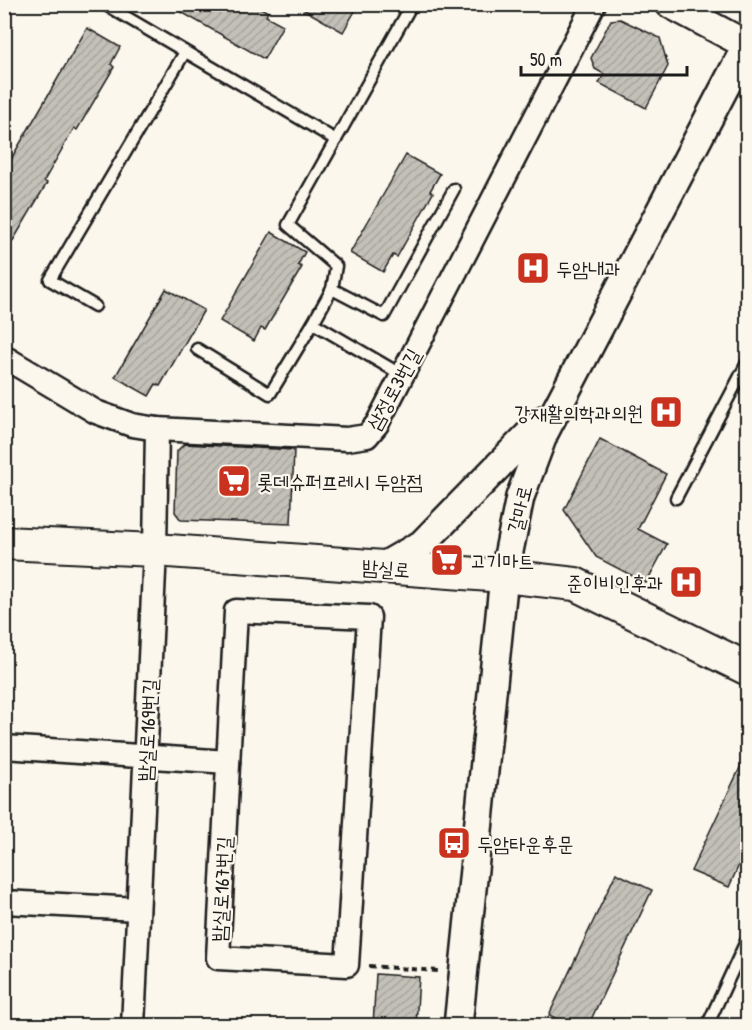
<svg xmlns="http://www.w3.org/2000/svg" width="752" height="1030" font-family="'Patrick Hand','Poor Story',sans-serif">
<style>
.building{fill:url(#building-hatch);stroke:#1c1c1c;stroke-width:1.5}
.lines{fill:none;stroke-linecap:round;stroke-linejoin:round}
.service-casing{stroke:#1c1c1c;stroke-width:15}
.minor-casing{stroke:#1c1c1c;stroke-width:27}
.tertiary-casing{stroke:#1c1c1c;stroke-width:32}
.secondary-casing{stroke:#1c1c1c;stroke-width:36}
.path{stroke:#1c1c1c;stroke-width:4;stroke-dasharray:6 4.5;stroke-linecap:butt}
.service{stroke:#fbf7ec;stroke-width:10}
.minor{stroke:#fbf7ec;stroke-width:22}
.tertiary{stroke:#fbf7ec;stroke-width:27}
.secondary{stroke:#fbf7ec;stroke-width:32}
.labels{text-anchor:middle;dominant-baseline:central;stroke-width:4.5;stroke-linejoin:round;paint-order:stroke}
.poi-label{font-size:20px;fill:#1c1c1c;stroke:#fbf7ec;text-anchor:start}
.street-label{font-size:20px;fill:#1c1c1c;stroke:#fbf7ec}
</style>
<defs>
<pattern id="building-hatch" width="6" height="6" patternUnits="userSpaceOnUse" patternTransform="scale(1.5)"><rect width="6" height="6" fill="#c3c0b8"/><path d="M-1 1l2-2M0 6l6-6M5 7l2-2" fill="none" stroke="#a7a49e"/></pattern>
</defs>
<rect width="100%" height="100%" fill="#fbf7ec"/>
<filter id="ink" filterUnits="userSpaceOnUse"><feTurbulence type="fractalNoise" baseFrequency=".0167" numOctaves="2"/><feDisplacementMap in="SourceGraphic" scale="12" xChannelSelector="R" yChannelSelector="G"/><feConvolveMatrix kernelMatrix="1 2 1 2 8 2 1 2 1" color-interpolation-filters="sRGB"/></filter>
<g filter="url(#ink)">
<!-- building -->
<g class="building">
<path d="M 167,4 L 254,4 L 268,12 L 266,16 L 283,25 L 264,59 Z"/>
<path d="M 294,4 L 359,4 L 343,32 Z"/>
<path d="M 620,19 L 660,38 L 668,66 L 646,108 L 599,83 L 604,74 L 595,69 L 591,58 L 611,20 Z"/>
<path d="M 87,28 L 120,47 L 111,64 L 114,67 L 77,130 L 74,128 L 44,181 L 47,183 L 4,256 L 4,171 Z"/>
<path d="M 406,155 L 440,174 L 430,191 L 433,193 L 397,257 L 393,255 L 383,272 L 350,253 Z"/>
<path d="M 271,232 L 305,252 L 298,265 L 302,267 L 265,330 L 261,328 L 254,341 L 220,321 Z"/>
<path d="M 166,289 L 204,310 L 160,386 L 156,384 L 149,396 L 115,377 Z"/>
<path d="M 600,439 L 666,474 L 638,529 L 667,544 L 646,583 L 596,557 L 564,510 Z"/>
<path d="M 184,444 L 294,450 L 291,524 L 181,520 L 175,512 L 177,451 Z"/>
<path d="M 747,753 L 747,847 L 729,887 L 691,871 Z"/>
<path d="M 616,873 L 652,890 L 588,1026 L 572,1026 L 549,1015 Z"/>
<path d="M 376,974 L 419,977 L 416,1026 L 373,1026 Z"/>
</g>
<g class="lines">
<!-- service casing -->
<g class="service-casing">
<g id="service">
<path d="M 104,4 L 336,140"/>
<path d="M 332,289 L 384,316 L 454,189"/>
<path d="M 95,306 L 50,280 L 185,52"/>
<path d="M 197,349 L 270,394 L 313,323"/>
<path d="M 402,375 L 313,323 L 332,289 L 336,266 L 288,225 L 412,4"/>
<path d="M 676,498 L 748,361"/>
<path d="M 707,1026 L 748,937"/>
</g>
</g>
<!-- minor casing -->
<g class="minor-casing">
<g id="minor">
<path d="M 4,357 L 96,412 L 132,425 L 157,429 L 347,439 L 367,436 L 377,424 L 594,4"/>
<path d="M 236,611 L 369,617 L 347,965 L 218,958 Z"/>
<path d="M 4,747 L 228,762"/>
<path d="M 4,902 L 138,909"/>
<path d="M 133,1026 L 155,550 L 157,429"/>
</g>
</g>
<!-- tertiary casing -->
<g class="tertiary-casing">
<g id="tertiary">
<path d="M 670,4 L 747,45"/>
<path d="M 382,567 L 422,544 L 543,420"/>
<path d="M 458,1026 L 504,576 L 520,497 L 544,433 L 748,43"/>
</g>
</g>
<!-- secondary casing -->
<g class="secondary-casing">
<path id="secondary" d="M 4,543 L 155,550 L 504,576 L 575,584 L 748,669"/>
</g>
<!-- path -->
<path class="path" d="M 369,966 L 439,971"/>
<!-- service -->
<use href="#service" class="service"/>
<!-- minor -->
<use href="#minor" class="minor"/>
<!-- tertiary -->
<use href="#tertiary" class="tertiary"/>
<!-- secondary -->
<use href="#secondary" class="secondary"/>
</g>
</g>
<!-- icons -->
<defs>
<g id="hospital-square" transform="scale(1.725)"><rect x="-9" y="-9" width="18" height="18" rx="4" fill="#c8321e" stroke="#fbf7ec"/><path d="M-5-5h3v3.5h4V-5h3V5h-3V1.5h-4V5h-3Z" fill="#fff"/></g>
<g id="supermarket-square" transform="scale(1.725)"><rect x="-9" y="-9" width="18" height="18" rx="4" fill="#c8321e" stroke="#fbf7ec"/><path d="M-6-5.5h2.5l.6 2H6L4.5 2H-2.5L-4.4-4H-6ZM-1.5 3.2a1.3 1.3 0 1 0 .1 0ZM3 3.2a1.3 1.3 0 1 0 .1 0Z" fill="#fff"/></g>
<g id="bus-square" transform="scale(1.725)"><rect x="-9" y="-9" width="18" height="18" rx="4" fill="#c8321e" stroke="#fbf7ec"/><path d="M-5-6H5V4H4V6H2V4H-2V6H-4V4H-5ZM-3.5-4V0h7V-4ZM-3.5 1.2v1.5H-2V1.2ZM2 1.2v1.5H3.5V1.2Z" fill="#fff"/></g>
</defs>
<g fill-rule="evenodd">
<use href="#hospital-square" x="533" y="268"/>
<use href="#hospital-square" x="666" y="412"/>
<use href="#supermarket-square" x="234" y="481"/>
<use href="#supermarket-square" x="447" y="560"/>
<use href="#hospital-square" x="686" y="582"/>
<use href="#bus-square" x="454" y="843"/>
</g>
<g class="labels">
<!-- poi labels -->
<g class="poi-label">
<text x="556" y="268">두암내과</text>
<text x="643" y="412" text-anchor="end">강재활의학과의원</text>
<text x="257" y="481">롯데슈퍼프레시 두암점</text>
<text x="470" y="560">고기마트</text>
<text x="663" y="582" text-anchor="end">준이비인후과</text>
<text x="477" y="843">두암타운후문</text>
</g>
<!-- street labels -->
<g class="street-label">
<text transform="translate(393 389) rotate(-61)">삼정로3번길</text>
<text transform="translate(519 509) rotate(-76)">갈마로</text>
<text transform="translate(386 568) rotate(4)">밤실로</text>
<text transform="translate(147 730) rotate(-87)">밤실로169번길</text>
<text transform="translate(221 889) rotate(-87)">밤실로167번길</text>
</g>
</g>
<!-- margin -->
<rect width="752" height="1030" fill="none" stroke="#fbf7ec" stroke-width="24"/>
<rect x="12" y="12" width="728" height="1006" fill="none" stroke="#1c1c1c" stroke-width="2" filter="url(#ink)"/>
<!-- scale -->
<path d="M521 66v9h166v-9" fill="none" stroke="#1c1c1c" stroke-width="3"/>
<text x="530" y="66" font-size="18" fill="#1c1c1c" stroke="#fbf7ec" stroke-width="4.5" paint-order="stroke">50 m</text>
</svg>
